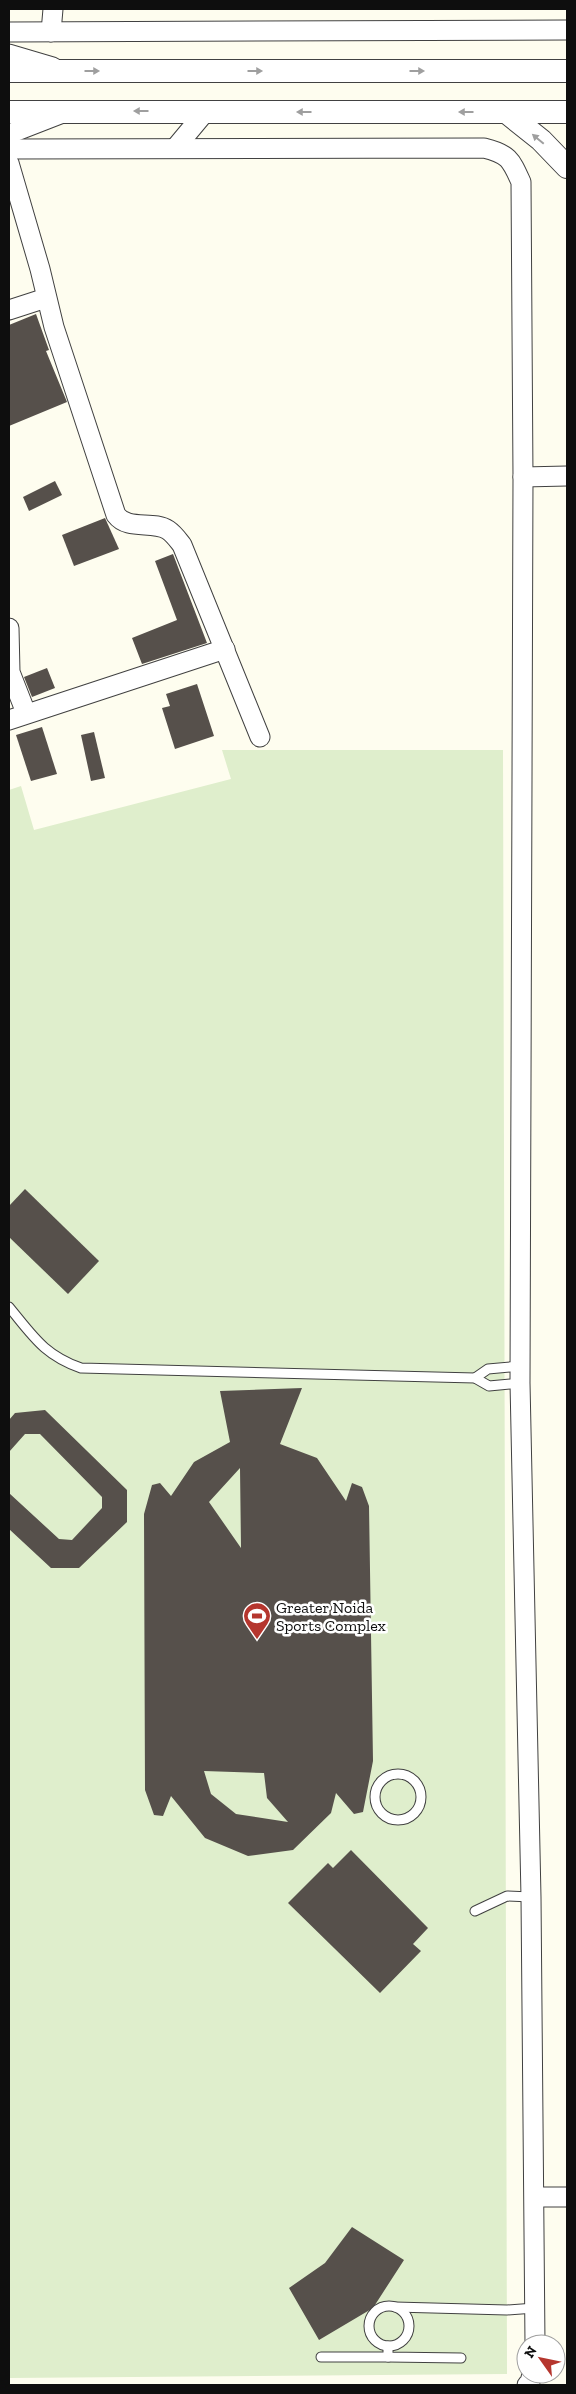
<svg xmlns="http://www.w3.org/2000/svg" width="576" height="2394" font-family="'Zilla Slab',serif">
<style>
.pitch{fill:#dfeecc}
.building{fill:#56504b;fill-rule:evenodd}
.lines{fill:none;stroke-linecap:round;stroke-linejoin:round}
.service-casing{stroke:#414141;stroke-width:11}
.minor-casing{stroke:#414141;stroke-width:21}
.tertiary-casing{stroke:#414141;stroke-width:24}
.service{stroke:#fff;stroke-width:9}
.minor{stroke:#fff;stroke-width:19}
.tertiary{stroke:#fff;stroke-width:22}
.oneway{fill:#9f9f9f}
.labels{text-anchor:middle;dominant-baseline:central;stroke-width:5;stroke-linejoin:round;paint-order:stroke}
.poi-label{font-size:16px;fill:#0e0e0e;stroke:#fff;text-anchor:start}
</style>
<rect width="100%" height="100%" fill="#fefdef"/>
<!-- pitch -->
<path class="pitch" d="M 222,750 L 503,750 L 507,2374 L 9,2378 L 9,790 L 21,786 L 34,830 L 231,779 Z"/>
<!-- building -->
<g class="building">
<path d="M 36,314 L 49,350 L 46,351 L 67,402 L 9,426 L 9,325 Z"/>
<path d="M 55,481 L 62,495 L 29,511 L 23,497 Z"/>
<path d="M 105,518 L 119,549 L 74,566 L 62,535 Z"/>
<path d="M 173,554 L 207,643 L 142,664 L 132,638 L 177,620 L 155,561 Z"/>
<path d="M 47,668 L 55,688 L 32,697 L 24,677 Z"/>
<path d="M 197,684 L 214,736 L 175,749 L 162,708 L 170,706 L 166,694 Z"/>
<path d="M 42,727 L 57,774 L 31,781 L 16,735 Z"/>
<path d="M 94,732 L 105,778 L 91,781 L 81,735 Z"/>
<path d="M 25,1189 L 99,1261 L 68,1294 L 9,1237 L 9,1206 Z"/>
<path d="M 302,1388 L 280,1444 L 317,1458 L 346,1501 L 352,1483 L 362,1487 L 369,1506 L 373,1761 L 363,1812 L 354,1814 L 336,1793 L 331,1813 L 293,1850 L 248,1856 L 205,1838 L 171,1796 L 163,1816 L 154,1815 L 145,1790 L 144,1514 L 152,1485 L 160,1483 L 171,1496 L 194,1462 L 230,1442 L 220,1391 ZM 240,1468 L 241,1548 L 209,1502 ZM 204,1771 L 264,1773 L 267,1798 L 288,1822 L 236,1814 L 211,1794 Z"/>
<path d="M 45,1410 L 127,1490 L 127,1522 L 79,1568 L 51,1568 L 9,1529 L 9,1493 L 59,1539 L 72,1540 L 102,1508 L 102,1497 L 40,1434 L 25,1434 L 9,1452 L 9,1420 L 15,1413 Z"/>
<path d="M 351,1850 L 428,1928 L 413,1944 L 421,1951 L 380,1993 L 288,1903 L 328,1863 L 333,1868 Z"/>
<path d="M 352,2227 L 404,2260 L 373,2308 L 319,2340 L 289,2288 L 325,2263 Z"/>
</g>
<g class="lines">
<!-- service casing -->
<g class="service-casing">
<g id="service">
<path d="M 9,1307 C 33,1336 44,1355 81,1368 L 475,1378 L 489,1386 L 520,1383"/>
<path d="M 475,1378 L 488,1369 L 520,1366"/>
<circle cx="398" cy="1797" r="23"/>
<path d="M 475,1911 L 507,1896 L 531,1897"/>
<circle cx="389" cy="2326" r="20"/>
<path d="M 395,2307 L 507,2310 L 535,2308"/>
<path d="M 388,2346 L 388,2357 L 461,2358"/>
<path d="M 321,2357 L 388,2357"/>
</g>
</g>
<!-- minor casing -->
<g class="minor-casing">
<g id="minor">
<path d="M 9,32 L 567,30"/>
<path d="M 51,32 L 53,9"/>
<path d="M 9,54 L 53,67"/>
<path d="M 9,134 L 63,113"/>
<path d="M 176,147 L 206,111"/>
<path d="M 9,149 L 484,148 C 509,154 511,160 521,182 L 523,477 L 520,1383 L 531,1897 L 535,2344"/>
<path d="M 9,163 L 40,269 L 54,327 L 116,515 C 128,531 153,520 168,530 C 174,534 178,540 182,545 L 260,737"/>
<path d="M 9,310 L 46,298"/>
<path d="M 523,477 L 567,476"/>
<path d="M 9,628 L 10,672 L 26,713"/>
<path d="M 9,720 L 225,649"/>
<path d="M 535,2197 L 567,2197"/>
<path d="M 527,2385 L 530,2382 L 532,2374"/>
</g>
</g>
<!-- tertiary casing -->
<g class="tertiary-casing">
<g id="tertiary">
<path d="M 9,71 L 567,71"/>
<path d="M 9,112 L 567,112"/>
<path d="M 506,112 L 541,140 L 567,167"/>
</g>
</g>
<!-- service -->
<use href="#service" class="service"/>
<!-- minor -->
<use href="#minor" class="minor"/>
<!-- tertiary -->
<use href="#tertiary" class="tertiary"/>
</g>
<!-- one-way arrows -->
<defs><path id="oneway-solid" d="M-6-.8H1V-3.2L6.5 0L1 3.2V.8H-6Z" transform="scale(1.25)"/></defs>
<g class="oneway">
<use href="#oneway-solid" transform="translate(92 71)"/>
<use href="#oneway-solid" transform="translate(255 71)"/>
<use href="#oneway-solid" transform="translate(417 71)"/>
<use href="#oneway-solid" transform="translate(141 111) rotate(180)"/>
<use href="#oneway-solid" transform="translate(304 112) rotate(-180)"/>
<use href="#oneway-solid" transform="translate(466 112) rotate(-180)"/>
<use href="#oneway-solid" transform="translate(538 139) rotate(-140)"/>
</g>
<!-- icons -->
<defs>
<g id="stadium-pin" transform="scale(1.4375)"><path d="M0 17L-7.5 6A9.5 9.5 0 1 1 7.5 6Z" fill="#b5362e" stroke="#fff"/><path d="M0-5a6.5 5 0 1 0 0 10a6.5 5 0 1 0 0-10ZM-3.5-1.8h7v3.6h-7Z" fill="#fff"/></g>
</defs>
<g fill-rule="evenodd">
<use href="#stadium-pin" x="257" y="1616"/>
</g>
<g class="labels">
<!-- poi labels -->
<g class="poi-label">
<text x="276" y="1607">Greater Noida<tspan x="276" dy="18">Sports Complex</tspan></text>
</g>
</g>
<!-- border -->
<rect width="576" height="2394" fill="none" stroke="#0e0e0e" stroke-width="20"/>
<!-- north arrow -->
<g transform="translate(541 2359) rotate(303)"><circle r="24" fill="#ffffff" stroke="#9f9f9f"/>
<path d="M0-4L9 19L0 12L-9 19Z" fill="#b5362e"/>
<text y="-8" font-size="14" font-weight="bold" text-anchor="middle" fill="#0e0e0e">N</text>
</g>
</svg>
